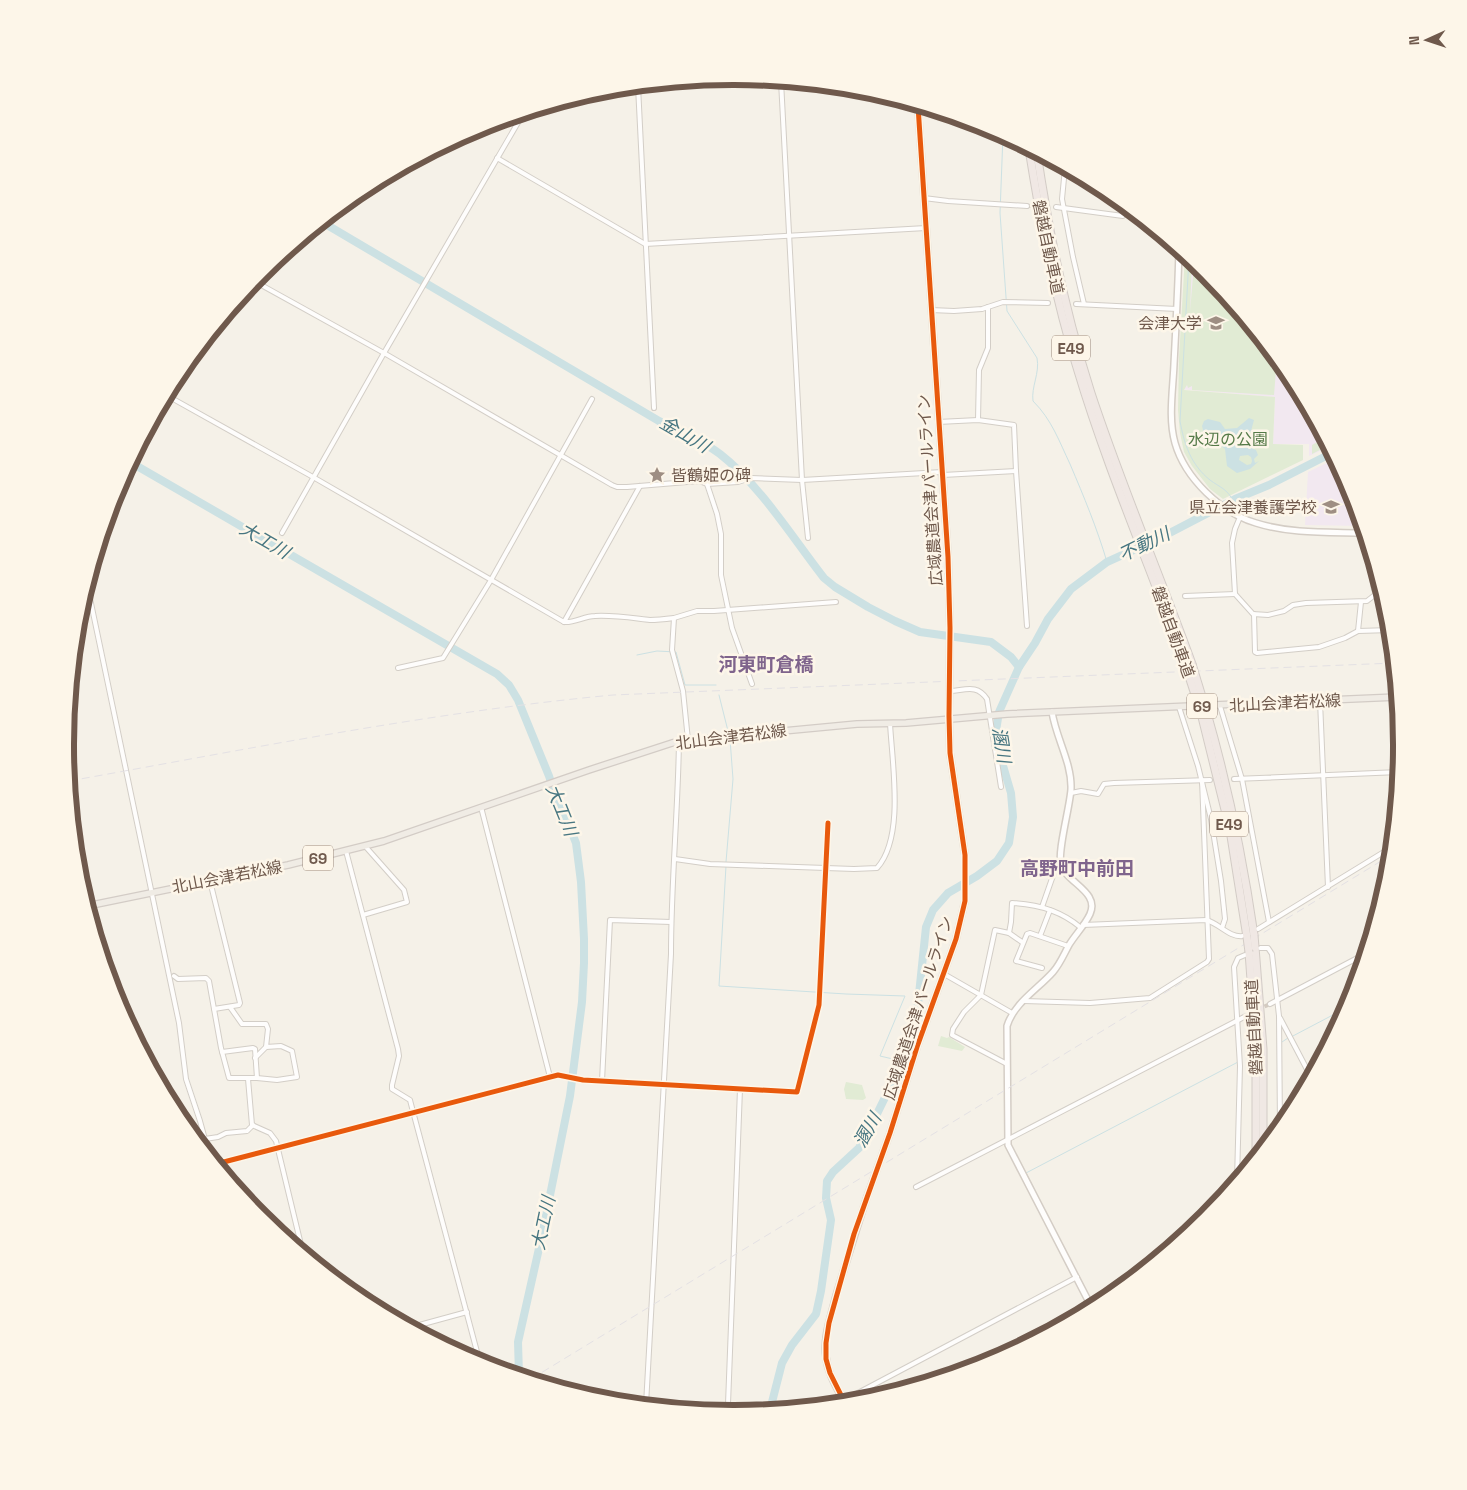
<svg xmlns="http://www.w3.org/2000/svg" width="1467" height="1490" font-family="'Space Grotesk','Noto Sans JP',sans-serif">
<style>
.education{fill:#f2e8f0}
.green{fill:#e1ebd4}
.water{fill:#cce1e3;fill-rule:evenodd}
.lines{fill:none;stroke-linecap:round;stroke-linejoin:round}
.stream{stroke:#cce1e3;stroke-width:1}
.river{stroke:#cce1e3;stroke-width:8}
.street-tunnel{stroke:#d4cbc1;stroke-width:4;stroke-dasharray:4 2;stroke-linecap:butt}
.street-casing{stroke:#d3cec7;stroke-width:6}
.secondary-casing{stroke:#d4cdc5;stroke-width:8}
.primary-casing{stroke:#d3ccc6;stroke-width:8}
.highway-casing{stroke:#d3ccc6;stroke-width:9}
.street{stroke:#fefdfc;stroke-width:4}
.secondary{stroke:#fefdfc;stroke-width:5}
.primary{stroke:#f0ece5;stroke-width:5.5}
.highway{stroke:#f0e8e4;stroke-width:7}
.rail{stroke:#e4e1e4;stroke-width:1;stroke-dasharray:8 5;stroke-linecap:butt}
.secondary-bridge-casing{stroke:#d4cdc5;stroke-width:8;stroke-linecap:butt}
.highway-bridge-casing{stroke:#d3ccc6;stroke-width:9;stroke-linecap:butt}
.secondary-bridge{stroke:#fefdfc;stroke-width:5}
.highway-bridge{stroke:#f0e8e4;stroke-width:7}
.cycleway-casing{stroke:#fdf6e9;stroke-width:8}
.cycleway{stroke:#e8590c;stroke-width:5}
.labels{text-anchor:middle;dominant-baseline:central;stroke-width:5;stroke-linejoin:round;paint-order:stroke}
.shield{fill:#fdf6e9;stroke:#9a887b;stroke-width:1}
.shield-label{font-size:15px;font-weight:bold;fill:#6f594c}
.street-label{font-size:16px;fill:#6f594c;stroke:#fdf6e9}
.poi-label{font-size:16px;fill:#6f594c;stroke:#fdf6e9;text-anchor:end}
.park-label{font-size:16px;fill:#557a48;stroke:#fdf6e9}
.water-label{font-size:18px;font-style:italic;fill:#477681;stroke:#fdf6e9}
.quarter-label{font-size:19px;font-weight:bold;fill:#7f648c;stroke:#fdf6e9}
.rim{fill:none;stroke:#6f594c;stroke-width:6}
</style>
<rect width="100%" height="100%" fill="#f5f1e8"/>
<!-- education -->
<g class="education">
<path d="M 1187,257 L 1206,273 L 1289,374 L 1329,447 L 1309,456 L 1309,444 L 1273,444 L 1275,397 L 1179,389 Z"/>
<path d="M 1335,459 L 1351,489 L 1362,526 L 1305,525 L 1308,472 Z"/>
</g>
<!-- green -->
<g class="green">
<path d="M 1185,255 L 1192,261 L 1190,312 L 1194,263 L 1206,273 L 1277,358 L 1274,395 L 1192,390 L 1192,386 L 1188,388 L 1187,385 L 1184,390 L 1275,397 L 1273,444 L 1303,445 L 1303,460 L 1223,499 L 1210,489 L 1192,466 L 1184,452 L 1180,433 L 1178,410 L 1179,358 Z"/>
<path d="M 1324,438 L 1328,446 L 1312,454 L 1312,445 Z"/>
<path d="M 941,1036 L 947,1038 L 949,1037 L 965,1047 L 962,1051 L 938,1046 Z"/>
<path d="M 846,1082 L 862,1085 L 866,1098 L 863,1100 L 846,1099 L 844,1089 Z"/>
</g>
<!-- water -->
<path class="water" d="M 1249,418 L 1254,420 L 1251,431 C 1238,435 1247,447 1256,450 L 1258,455 L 1254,459 L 1255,463 L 1259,461 L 1250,469 L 1237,473 L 1227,466 L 1225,449 L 1217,443 L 1205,438 L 1202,426 L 1204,421 L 1208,419 L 1220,422 L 1225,429 L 1237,428 ZM 1248,455 L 1251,457 L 1252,461 L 1251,464 L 1247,465 L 1239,460 L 1240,456 Z"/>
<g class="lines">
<!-- stream -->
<g class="stream">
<path d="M 1003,135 L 1000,213 L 1007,311 L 1037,358 C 1040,373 1031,387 1033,401 C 1052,420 1059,441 1070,464 C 1084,497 1097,528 1107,562"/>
<path d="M 1189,258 L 1180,421 C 1184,444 1191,465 1210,480 C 1219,487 1228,489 1233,501"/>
<path d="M 637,655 L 657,651 L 676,652 L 685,685 L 716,685"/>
<path d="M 719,695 L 729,735"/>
<path d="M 726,862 L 733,779 L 730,739"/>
<path d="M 726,866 L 719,986 L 846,994 L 905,996 L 880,1056 L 897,1060"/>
<path d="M 1291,1037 L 1348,1007"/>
<path d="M 1282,1042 L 1288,1038"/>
<path d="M 1094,1307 L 1026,1173 L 1238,1062"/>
</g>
<!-- river -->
<g class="river">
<path d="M 322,222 L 659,421 C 680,430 701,440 720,454 C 760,485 792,537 824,578 L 835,587 L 868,607 L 895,621 L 920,632 L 991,642 L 1011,657 L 1019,667"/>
<path d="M 130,462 L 497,674 L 509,685 L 518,700 L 549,776 L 561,812 L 567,821 L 576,843 L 581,882 L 584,939 L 584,963 L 582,1002 L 570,1096 L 542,1235 L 518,1342 L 519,1375"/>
<path d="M 770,1410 L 782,1363 L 792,1345 L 816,1314 L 821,1291 L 831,1220 L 826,1198 L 827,1181 L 833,1172 L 859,1148 L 874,1120 L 895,1077 L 897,1060 L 915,1017 L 918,1004 L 926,927 L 933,910 L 948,893 L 977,876 L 997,861 L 1009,843 L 1013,817 L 1011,793 L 999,752 L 996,731 L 999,712 L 1019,667 L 1035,643 L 1048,619 L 1071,589 L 1107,562 L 1160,538 L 1235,499 L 1269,485 L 1332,453"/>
</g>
<!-- street-tunnel -->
<g class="street-tunnel">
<path d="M 1027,206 L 1039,206"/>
<path d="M 1259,1009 L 1270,1004"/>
</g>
<!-- street casing -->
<g class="street-casing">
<g id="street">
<path d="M 781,81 L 802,480 L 808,538"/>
<path d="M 638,86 L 654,408"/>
<path d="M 497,158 L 645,244 L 926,228"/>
<path d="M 1065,168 L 1062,199 L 1073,257 L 1084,304"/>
<path d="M 924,198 L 948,201 L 1027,206"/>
<path d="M 1056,207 L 1123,216 L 1126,206"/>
<path d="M 254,281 L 384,353 L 612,485 L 617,487 L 627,487 L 699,481 L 707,484 L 738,482 L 751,478 L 802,480 L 942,472"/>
<path d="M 1076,304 L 1177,309"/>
<path d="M 931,310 L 954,311 L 982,309 L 1003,302 L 1048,303"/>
<path d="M 166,395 L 313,477 L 564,622 C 575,623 584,616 595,616 C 614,615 632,618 650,620 C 658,620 666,619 674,618"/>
<path d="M 978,420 L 979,370 L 988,348 L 988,307"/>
<path d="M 938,422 L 978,420 L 1014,425 L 1016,471 L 1027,626"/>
<path d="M 943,475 L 1016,471"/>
<path d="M 707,484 L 717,514 L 721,534 L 721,575 L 732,628 L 752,684"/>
<path d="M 1240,517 L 1235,529 L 1232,543 L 1235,594 L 1253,614 L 1268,615 L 1284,611 L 1293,605 L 1306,603 L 1367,601 L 1376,594"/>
<path d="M 282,533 L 384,353 L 523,114"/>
<path d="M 1373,562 C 1372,572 1371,585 1376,594 L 1383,594"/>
<path d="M 87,584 L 179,1023 L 186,1079 L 200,1121 L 209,1154"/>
<path d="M 1185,596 L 1235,594"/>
<path d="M 1254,614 L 1255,652 L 1257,653 L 1319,647 L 1345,638 L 1358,631 L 1391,630"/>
<path d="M 564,622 L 640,486"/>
<path d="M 1358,631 L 1361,602"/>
<path d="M 398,668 L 443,658 L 491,580 L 592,399"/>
<path d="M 950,691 C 966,690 977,684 987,699 L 1001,787"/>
<path d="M 1320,701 L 1328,887"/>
<path d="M 1220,706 L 1242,779 L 1269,922"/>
<path d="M 1179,707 L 1198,766 L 1211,819 L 1221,881 L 1225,919 L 1222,928"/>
<path d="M 688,740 L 683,691 L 672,650 L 674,618 L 697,611 L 714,611 L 836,602"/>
<path d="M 1234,779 L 1399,772"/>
<path d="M 1071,793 L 1081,791 L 1098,794 L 1104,784 L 1114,783 L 1210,780"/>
<path d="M 481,807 L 550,1077"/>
<path d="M 346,851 L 398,1049 L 399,1056 L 392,1085 L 392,1089 L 410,1100 L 411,1104 L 480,1363"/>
<path d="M 675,859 L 710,864 L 854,869 L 877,868 C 905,837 892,763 890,723"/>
<path d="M 210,881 L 240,1003 L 239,1005 L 214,1009"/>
<path d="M 1042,907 L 1055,870 L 1060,861"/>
<path d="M 363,915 L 407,902 L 404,890 L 365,846"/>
<path d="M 1083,925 L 1206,920 C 1219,923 1229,938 1243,936"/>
<path d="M 1258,929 L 1392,847"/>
<path d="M 1009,933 L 1011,922 L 1012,903 C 1037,904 1061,911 1080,927"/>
<path d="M 1040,936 L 1050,910"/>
<path d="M 1260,948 L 1268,948 L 1272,954 L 1279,1016 L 1280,1128"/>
<path d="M 1042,968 L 1016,961 L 1027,934 L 1030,933 L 1068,946"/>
<path d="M 944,974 L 1012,1013"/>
<path d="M 174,976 L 178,979 L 206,978 L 209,981 L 221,1048 L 229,1078 L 257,1078 L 277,1080 L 297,1077 L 292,1051 L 281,1046 L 266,1047 L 268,1029 L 266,1024 L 242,1024 L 230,1007"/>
<path d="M 1024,1001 L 1090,1003 L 1150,998 L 1207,962 L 1209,959 L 1202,780"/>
<path d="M 1270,1004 L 1365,954"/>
<path d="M 1280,1018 L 1311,1077"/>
<path d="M 222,1052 L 253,1048 L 255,1049 L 257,1078"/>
<path d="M 255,1058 L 266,1047"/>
<path d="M 1007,1064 L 952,1035 L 953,1029 L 964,1012 L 981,995 L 995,930 L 1009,933 L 1022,942"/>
<path d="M 248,1079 L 252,1125 L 270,1133 L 276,1141 L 303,1253"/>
<path d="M 602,1081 L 610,920 L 671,922"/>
<path d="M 205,1139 L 218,1137 L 226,1133 L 247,1131 L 253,1125"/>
<path d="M 216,1164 L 558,1075 L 583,1080 L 797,1092 L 819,1005 L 828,823"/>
<path d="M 1237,1180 L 1240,1066 L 1234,967 L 1238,958 L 1245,955"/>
<path d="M 916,1187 L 1246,1016"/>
<path d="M 412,1327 L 467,1312"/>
<path d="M 839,1403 L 1077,1277"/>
<path d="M 728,1404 L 740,1089"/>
<path d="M 646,1405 L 671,954 C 671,883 678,812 679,741"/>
</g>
</g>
<!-- secondary casing -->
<g class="secondary-casing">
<g id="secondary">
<path d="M 1179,250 C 1178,288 1176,326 1174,364 C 1173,390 1168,418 1175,443 C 1185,478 1221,513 1256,523 C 1291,534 1328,532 1364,533"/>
<path d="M 1052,712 C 1056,738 1072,763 1071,789 C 1070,807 1057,852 1061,865 C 1067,883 1100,892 1090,914 C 1085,925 1075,935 1069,945 C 1064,954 1060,964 1053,972 C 1038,989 1014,1003 1007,1026 L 1008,1145 L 1092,1308"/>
<path d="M 890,1133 L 917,1047 L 956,939 L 965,901 L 965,855 L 950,753 L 949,716 L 950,628 L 948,557 L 918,106"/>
<path d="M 845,1403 C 837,1388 828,1374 826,1357 C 823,1337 831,1316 836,1296 C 846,1263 856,1230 867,1197"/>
</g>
</g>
<!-- primary casing -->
<g class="primary-casing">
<path id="primary" d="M 87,906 L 288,865 L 384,841 L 589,770 L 672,743 L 688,740 L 857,724 L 906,723 L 1007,714 L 1397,697"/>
</g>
<!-- highway casing -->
<g class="highway-casing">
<g id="highway">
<path d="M 1029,149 C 1041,224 1055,298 1078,371 C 1108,471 1150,566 1185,664"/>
<path d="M 1037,153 C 1049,234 1066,315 1091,393 C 1121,484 1159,573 1192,664"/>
<path d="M 1201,713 L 1230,830 L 1247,937"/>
<path d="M 1207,713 C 1228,786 1243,859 1254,935"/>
<path d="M 1255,947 L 1263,1049 L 1263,1149"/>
<path d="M 1249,952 L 1256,1050 L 1256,1157"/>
</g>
</g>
<!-- street -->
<use href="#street" class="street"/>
<!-- secondary -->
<use href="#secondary" class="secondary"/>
<!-- primary -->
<use href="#primary" class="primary"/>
<!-- highway -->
<use href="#highway" class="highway"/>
<!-- rail -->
<g class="rail">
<path d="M 69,781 C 249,749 431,712 613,695 L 1394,663"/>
<path d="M 531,1379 L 1391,855"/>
</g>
<!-- secondary-bridge casing -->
<g class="secondary-bridge-casing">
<path id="secondary-bridge" d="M 867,1197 L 890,1133"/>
</g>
<!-- highway-bridge casing -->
<g class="highway-bridge-casing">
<g id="highway-bridge">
<path d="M 1185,664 L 1201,713"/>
<path d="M 1192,664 L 1207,713"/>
<path d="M 1254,935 L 1255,947"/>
<path d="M 1247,937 L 1249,952"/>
</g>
</g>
<!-- secondary-bridge -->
<use href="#secondary-bridge" class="secondary-bridge"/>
<!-- highway-bridge -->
<use href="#highway-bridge" class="highway-bridge"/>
<!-- cycleway casing -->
<g class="cycleway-casing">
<g id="cycleway">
<path d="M 216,1164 L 558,1075 L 583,1080 L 797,1092 L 819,1005 L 828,823"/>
<path d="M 845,1403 L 830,1373 L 826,1359 L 826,1343 L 829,1323 L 854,1234 L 890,1133 L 917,1047 L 956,939 L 965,901 L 965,855 L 950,753 L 949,716 L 950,628 L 948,557 L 918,106"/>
</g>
</g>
<!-- cycleway -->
<use href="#cycleway" class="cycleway"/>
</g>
<!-- icons -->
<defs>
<g id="university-bare" transform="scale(1.35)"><path d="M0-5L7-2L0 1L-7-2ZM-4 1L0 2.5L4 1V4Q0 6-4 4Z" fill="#9e8e83" stroke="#fdf6e9" stroke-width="2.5" paint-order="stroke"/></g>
<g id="sight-bare" transform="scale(1.35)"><path d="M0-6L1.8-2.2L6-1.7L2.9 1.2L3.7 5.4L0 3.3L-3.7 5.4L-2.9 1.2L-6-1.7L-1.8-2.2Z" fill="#9e8e83" stroke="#fdf6e9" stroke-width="2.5" paint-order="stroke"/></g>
<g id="school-bare" transform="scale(1.35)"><path d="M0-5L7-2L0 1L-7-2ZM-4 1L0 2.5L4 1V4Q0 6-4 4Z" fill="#9e8e83" stroke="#fdf6e9" stroke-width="2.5" paint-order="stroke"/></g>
</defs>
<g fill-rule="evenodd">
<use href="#university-bare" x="1216" y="323"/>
<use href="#sight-bare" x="657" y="475"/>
<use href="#school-bare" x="1331" y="507"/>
</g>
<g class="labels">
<!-- shield labels -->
<g class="shield">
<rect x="1052" y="335.5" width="38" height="25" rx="4"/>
<rect x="1187" y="693.5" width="30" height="25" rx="4"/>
<rect x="1210" y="811.5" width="38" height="25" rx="4"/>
<rect x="303" y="845.5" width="30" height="25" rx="4"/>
</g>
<g class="shield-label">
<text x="1071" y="348">E49</text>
<text x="1202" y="706">69</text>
<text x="1229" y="824">E49</text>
<text x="318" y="858">69</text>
</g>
<!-- street labels -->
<g class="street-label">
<text transform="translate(1048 247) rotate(78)">磐越自動車道</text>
<text transform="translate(930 490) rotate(-94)">広域農道会津パールライン</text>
<text transform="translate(1173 632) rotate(70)">磐越自動車道</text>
<text transform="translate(1285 703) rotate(-3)">北山会津若松線</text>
<text transform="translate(731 737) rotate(-7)">北山会津若松線</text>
<text transform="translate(227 877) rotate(-11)">北山会津若松線</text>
<text transform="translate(918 1008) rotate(-72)">広域農道会津パールライン</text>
<text transform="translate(1254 1027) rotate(-93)">磐越自動車道</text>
</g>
<!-- poi labels -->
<g class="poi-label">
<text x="1202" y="323">会津大学</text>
<text x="671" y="475" text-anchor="start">皆鶴姫の碑</text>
<text x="1317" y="507">県立会津養護学校</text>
</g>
<!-- park labels -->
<g class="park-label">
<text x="1228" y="439">水辺の公園</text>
</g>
<!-- water labels -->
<g class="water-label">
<text transform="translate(685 434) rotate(30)">金山川</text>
<text transform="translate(265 540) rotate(30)">大工川</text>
<text transform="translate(1144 544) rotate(-26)">不動川</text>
<text transform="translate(1002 745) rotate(81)">溷川</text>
<text transform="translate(562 810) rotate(68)">大工川</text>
<text transform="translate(867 1130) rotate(-60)">溷川</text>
<text transform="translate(543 1223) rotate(-78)">大工川</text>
</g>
<!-- quarter labels -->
<g class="quarter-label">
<text x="766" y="664">河東町倉橋</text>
<text x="1077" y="868">高野町中前田</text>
</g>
</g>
<!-- crop -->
<path d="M0 0H1467V1490H0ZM733 85H734A659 659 0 0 1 1393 744V746A659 659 0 0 1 734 1405H733A659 659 0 0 1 74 746V744A659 659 0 0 1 733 85Z" fill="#fdf6e9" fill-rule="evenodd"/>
<path class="rim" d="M733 85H734A659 659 0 0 1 1393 744V746A659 659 0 0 1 734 1405H733A659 659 0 0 1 74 746V744A659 659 0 0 1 733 85Z"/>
<!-- north arrow -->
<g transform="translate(1427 40) rotate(267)" stroke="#fdf6e9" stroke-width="4" paint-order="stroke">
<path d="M0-4L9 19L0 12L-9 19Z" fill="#6f594c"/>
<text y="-8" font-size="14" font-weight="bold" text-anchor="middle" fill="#6f594c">N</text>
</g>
</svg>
